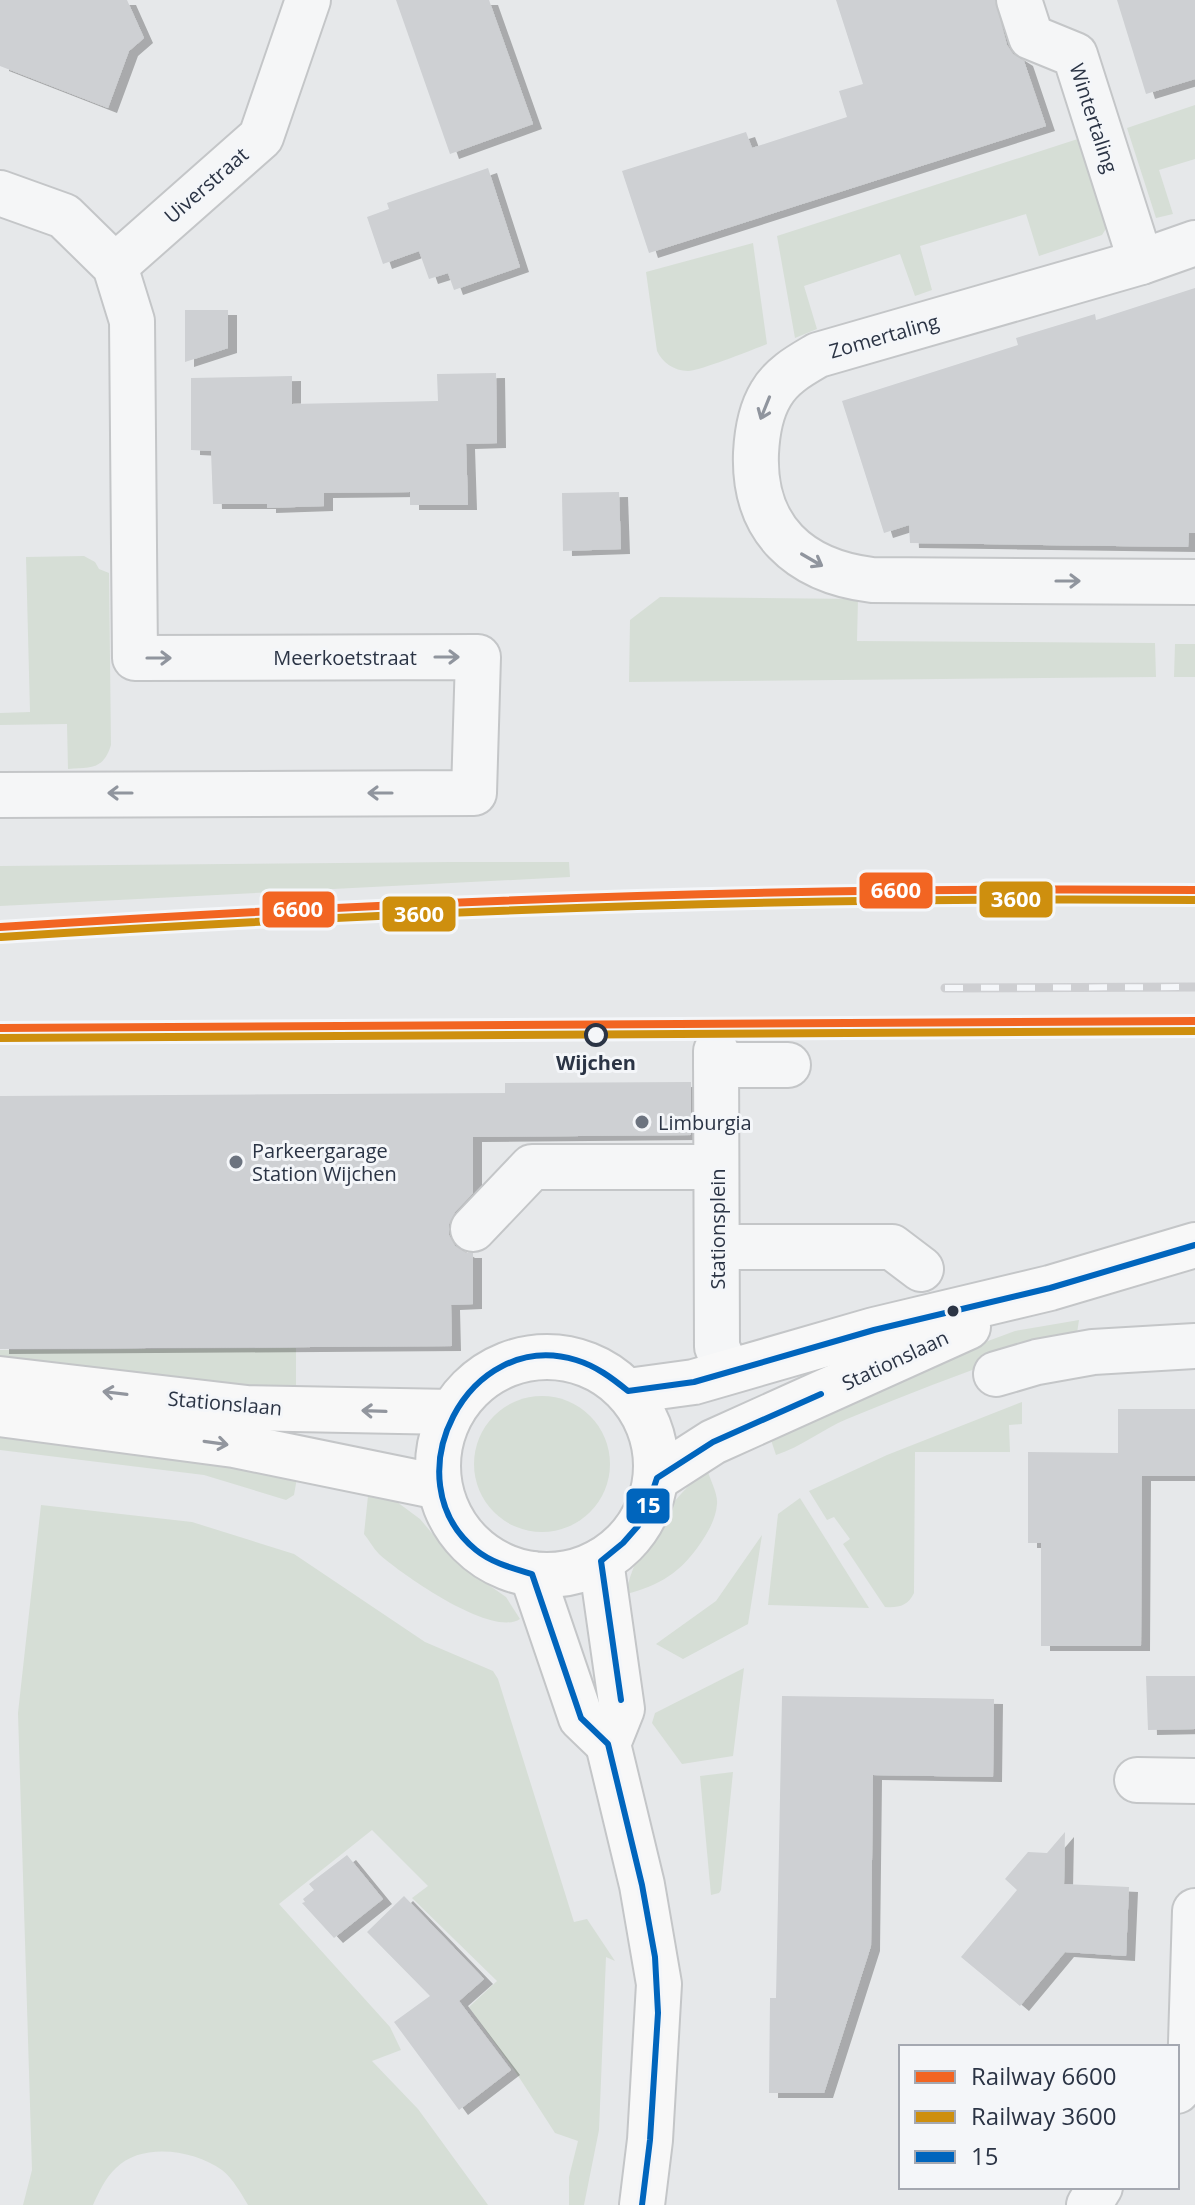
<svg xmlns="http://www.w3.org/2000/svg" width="1195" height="2205" font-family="'Open Sans',sans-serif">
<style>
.green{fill:#d6ded6}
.building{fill:#ced0d3;filter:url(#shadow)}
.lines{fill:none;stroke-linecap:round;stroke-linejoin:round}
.street-casing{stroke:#c4c6c8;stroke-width:48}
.secondary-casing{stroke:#c4c6c8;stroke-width:48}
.street{stroke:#f5f6f7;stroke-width:44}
.secondary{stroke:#f8f8f8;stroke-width:44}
.rail-casing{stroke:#cecfd2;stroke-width:9}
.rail{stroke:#f4f6f9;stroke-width:6;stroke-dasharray:18;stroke-linecap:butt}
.bus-1-casing{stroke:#f4f6f9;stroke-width:12}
.bus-1{stroke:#0065bd;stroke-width:6}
.rail-1-casing{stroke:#f4f6f9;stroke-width:14}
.rail-2-casing{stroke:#f4f6f9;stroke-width:14}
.rail-1{stroke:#f26522;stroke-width:8}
.rail-2{stroke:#ce8f0e;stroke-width:8}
.oneway{stroke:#90959e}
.oneway2{stroke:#92969e}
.stop-dot{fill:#f4f6f9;stroke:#2b3445;stroke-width:4}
.poi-dot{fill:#6c737f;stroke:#f4f6f9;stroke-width:3}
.bus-dot{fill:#2b3445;stroke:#f4f6f9;stroke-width:3}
.labels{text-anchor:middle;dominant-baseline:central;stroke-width:6;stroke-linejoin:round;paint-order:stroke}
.street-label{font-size:20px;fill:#2b3445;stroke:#f4f6f9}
.stop-label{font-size:20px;font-weight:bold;fill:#2b3445;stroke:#f4f6f9}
.poi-label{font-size:20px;fill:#2b3445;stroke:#f4f6f9;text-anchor:start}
.line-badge{stroke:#f4f6f9;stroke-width:3}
.badge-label{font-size:22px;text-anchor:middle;font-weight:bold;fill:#fff}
</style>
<defs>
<filter id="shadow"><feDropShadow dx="9" dy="5" stdDeviation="0" flood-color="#0004"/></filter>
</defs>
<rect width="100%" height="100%" fill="#e6e8ea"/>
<!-- green -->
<g class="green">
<path d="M 1195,105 L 1195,159 L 1159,170 L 1173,214 L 1156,218 L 1127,128 Z"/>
<path d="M 1087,136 L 1109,224 L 1102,235 L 1039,256 L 1026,214 L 920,246 L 932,290 L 915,296 L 900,254 L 804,286 L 817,329 L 795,338 L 777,236 Z"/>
<path d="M 753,243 L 767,344 C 751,350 702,370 688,371 C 674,371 662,362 657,351 L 646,272 Z"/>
<path d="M 84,556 L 95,562 L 99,569 L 109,573 L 111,745 C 103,770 92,767 68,769 L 67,724 L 0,725 L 0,713 L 30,712 L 26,557 Z"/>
<path d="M 660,597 L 858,599 L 857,641 L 1155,643 L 1156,677 L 629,682 L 630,620 Z"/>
<path d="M 1175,644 L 1195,644 L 1195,677 L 1174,677 Z"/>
<path d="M 453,862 L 569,862 L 570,877 L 0,906 L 0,866 Z"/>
<path d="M 1079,1320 L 1077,1333 C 999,1359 923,1388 847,1419 C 823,1429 801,1447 776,1455 L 769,1434 L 942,1358 L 1015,1331 Z"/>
<path d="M 296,1348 L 296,1392 L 0,1365 L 0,1350 Z"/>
<circle cx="542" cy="1464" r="68"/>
<path d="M 1022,1402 L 1022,1424 L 1009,1425 L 1010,1452 L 915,1452 L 914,1593 C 908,1606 898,1608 885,1607 L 843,1544 L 850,1539 L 834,1517 L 827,1520 L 809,1491 L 887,1455 Z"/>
<path d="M 0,1426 L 298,1472 L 294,1495 L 286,1500 L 204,1475 L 0,1450 Z"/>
<path d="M 707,1469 C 710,1480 718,1493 717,1504 C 716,1519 708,1532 700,1544 C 681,1572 659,1586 626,1594 C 633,1550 673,1497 707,1469 Z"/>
<path d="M 373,1491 L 397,1502 L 420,1519 L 457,1563 L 506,1597 L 520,1619 C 492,1638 401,1574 379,1554 C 373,1548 369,1540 364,1534 L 368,1496 Z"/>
<path d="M 800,1498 L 869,1608 L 768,1605 L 778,1514 Z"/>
<path d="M 41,1505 L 192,1522 L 294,1554 L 425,1642 L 493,1671 L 498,1679 L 574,1922 L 587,1919 L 615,1961 L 606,1957 L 599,2130 L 584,2205 L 569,2205 L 569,2177 L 578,2141 L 555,2133 L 515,2071 L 469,2007 L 497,1981 L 412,1898 L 428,1886 L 372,1830 L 279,1904 L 390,2027 L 401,2050 L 372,2061 L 418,2109 L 488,2205 L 248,2205 C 241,2193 233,2179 222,2170 C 194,2150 142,2142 116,2168 C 105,2178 99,2192 93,2205 L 23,2205 L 32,2170 L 18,1713 Z"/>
<path d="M 762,1535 L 748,1624 L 683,1659 L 656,1644 L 716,1601 Z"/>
<path d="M 744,1668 L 733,1756 L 682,1764 L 652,1723 L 655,1713 Z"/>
<path d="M 733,1772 L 721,1890 L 719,1893 L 711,1895 L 700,1776 Z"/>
</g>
<!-- building -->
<g class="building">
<path d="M 0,0 L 127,0 L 144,38 L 129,51 L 108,108 L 0,66 Z"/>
<path d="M 396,0 L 489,0 L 533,124 L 450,154 Z"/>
<path d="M 836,0 L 995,0 L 1007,45 L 1013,54 L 1024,61 L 1046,126 L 649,253 L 622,171 L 746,132 L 752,148 L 847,117 L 839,91 L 863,84 Z"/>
<path d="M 1117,0 L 1195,0 L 1195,79 L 1146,94 Z"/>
<path d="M 488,168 L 520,267 L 454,290 L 448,273 L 429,279 L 419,251 L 383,264 L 367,217 L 389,209 L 387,203 Z"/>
<path d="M 1195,288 L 1195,533 L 1189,533 L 1188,547 L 910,543 L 909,525 L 884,533 L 842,401 L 1018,345 L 1016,338 L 1095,314 L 1096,320 Z"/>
<path d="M 185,310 L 228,310 L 228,348 L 185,362 Z"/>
<path d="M 496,373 L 497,443 L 466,444 L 468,505 L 410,505 L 410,492 L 324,493 L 324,506 L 267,508 L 267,504 L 213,504 L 211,451 L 191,450 L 191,378 L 292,376 L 292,404 L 438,401 L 437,374 Z"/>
<path d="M 619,492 L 621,549 L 563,551 L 562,493 Z"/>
<path d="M 691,1082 L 691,1135 L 473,1137 L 473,1193 L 455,1212 L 449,1224 L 449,1235 L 455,1246 L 466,1253 L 473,1253 L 473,1304 L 451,1305 L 452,1346 L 0,1349 L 0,1096 L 505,1093 L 505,1083 Z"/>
<path d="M 1118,1409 L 1195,1409 L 1195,1476 L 1142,1476 L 1141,1646 L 1041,1646 L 1041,1543 L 1028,1543 L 1028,1452 L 1118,1453 Z"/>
<path d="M 1146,1676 L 1195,1676 L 1195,1729 L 1148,1730 Z"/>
<path d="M 782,1696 L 994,1699 L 993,1777 L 873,1775 L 871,1946 L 824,2093 L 769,2093 L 770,1998 L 776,1998 Z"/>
<path d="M 1065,1832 L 1064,1884 L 1129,1887 L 1126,1956 L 1065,1952 L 1020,2006 L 961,1957 L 1017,1890 L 1005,1879 L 1028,1852 L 1047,1853 Z"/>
<path d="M 347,1855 L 383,1899 L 334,1938 L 302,1903 L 305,1902 L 303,1899 L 314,1890 L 309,1884 Z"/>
<path d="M 404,1896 L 484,1979 L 459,2001 L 511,2070 L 459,2110 L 394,2022 L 430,1996 L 367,1932 Z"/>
</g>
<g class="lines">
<!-- street casing -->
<g class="street-casing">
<g id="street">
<path d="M 1019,0 L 1031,37 L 1075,55 L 1141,262"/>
<path d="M 0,193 L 64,216 L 115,266 L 132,321 L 135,658 L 478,657 L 474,793 L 0,795"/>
<path d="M 1195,243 L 1141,262 L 818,355 C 801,365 782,375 771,394 C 760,412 757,433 756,453 C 753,529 799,571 872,580 L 1195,582"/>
<path d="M 115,266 L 261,137 L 308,0"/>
<path d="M 716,1051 L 717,1347 L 722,1358"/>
<path d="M 716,1065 L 788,1065"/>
<path d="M 473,1229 L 532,1167 L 716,1167"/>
<path d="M 717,1247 L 892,1247 L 921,1269"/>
<path d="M 996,1374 L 1037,1362 L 1093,1352 L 1195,1346"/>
<path d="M 1137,1780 L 1195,1781"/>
<path d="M 1177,2091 L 1190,2075 L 1195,1911"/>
<path d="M 1089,2205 L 1100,2187"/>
</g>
</g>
<!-- secondary casing -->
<g class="secondary-casing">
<g id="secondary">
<circle cx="547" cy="1466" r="109"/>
<path d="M 0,1379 L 247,1408 L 452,1412"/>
<path d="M 628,1391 L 694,1382 L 874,1330 L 1050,1288 L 1195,1245"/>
<path d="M 0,1414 L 234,1445 L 439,1487"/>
<path d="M 657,1478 L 713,1442 L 968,1327"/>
<path d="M 601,1561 L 622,1709 L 608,1744 L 642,1885 L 659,1984 L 650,2140 L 642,2205"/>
<path d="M 532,1574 L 581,1718 L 608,1744"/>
</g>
</g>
<!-- street -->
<use href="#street" class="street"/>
<!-- secondary -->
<use href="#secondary" class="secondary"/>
<!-- rail casing -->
<g class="rail-casing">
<path id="rail" d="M 945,988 L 1195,987"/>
</g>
<!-- rail -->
<use href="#rail" class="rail"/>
<!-- bus-1 casing -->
<g class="bus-1-casing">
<g id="bus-1">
<path d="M 621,1700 L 601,1561 L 623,1543 L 638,1526 L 648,1505 L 657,1478 L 713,1442 L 821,1394"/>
<path d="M 642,2205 L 650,2140 L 658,2013 L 655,1957 L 642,1885 L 608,1744 L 581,1718 L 532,1574 C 512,1568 492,1563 476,1550 C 390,1480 468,1327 576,1360 C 596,1366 612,1378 628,1391 L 694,1382 L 874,1330 L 1050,1288 L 1195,1245"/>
</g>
</g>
<!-- bus-1 -->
<use href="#bus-1" class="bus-1"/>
<!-- rail-1 casing -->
<g class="rail-1-casing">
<g id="rail-1">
<path d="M 0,927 C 398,901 796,886 1195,890"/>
<path d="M 0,1028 L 1195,1021"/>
</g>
</g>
<!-- rail-2 casing -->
<g class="rail-2-casing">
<g id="rail-2">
<path d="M 1,937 C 399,911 796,896 1195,900"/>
<path d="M 0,1038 L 1195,1031"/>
</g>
</g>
<!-- rail-1 -->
<use href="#rail-1" class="rail-1"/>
<!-- rail-2 -->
<use href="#rail-2" class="rail-2"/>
</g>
<!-- one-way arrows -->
<defs><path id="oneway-shaft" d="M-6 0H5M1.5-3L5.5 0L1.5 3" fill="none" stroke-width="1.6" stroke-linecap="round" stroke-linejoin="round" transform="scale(2)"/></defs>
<g class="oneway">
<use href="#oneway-shaft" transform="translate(765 408) rotate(112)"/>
<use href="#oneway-shaft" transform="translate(812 560) rotate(30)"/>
<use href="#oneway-shaft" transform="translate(1068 581)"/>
<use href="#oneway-shaft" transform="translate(447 657)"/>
<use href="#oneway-shaft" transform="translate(159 658)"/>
<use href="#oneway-shaft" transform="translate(120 793) rotate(180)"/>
<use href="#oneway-shaft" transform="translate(380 793) rotate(180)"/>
</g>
<g class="oneway2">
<use href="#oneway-shaft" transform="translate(115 1393) rotate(-173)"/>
<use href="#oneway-shaft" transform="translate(374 1411) rotate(-178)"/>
<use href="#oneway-shaft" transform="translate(216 1443) rotate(8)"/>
</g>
<!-- markers -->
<circle class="stop-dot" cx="596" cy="1035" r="10"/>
<g class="poi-dot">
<circle cx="642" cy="1122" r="8"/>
<circle cx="236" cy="1162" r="8"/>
</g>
<circle class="bus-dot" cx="953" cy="1311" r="7"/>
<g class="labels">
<!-- street labels -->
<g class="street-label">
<text transform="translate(1094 118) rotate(72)">Wintertaling</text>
<text transform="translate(206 185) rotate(-41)">Uiverstraat</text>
<text transform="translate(884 336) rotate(-16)">Zomertaling</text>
<text x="345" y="657">Meerkoetstraat</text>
<text transform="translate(717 1229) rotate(-90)">Stationsplein</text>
<text transform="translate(895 1360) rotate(-25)">Stationslaan</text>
<text transform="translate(225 1403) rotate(5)">Stationslaan</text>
</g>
<!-- stop labels -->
<g class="stop-label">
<text x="596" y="1062">Wijchen</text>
</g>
<!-- poi labels -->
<g class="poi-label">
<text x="658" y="1122">Limburgia</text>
<text x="252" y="1150">Parkeergarage<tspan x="252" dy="23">Station Wijchen</tspan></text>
</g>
</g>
<g class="line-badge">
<rect x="858" y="871" width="76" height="39" rx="8" fill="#f26522"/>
<rect x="978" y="880" width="76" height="39" rx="8" fill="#ce8f0e"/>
<rect x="261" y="890" width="75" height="39" rx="8" fill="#f26522"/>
<rect x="381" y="895" width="76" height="38" rx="8" fill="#ce8f0e"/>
<rect x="625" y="1487" width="46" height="38" rx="8" fill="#0065bd"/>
</g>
<g class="badge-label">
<text x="896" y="898">6600</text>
<text x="1016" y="907">3600</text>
<text x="298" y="917">6600</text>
<text x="419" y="922">3600</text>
<text x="648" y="1513">15</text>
</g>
<!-- legend -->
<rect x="899" y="2045" width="280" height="144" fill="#f4f6f9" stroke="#a4a8b1" stroke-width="2"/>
<rect x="915" y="2071" width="40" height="12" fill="#f26522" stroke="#a4a8b1" stroke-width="2"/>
<text x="971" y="2085" font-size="24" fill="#2b3445">Railway 6600</text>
<rect x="915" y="2111" width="40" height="12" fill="#ce8f0e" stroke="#a4a8b1" stroke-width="2"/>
<text x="971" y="2125" font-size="24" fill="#2b3445">Railway 3600</text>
<rect x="915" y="2151" width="40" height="12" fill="#0065bd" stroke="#a4a8b1" stroke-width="2"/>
<text x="971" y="2165" font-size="24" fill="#2b3445">15</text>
</svg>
